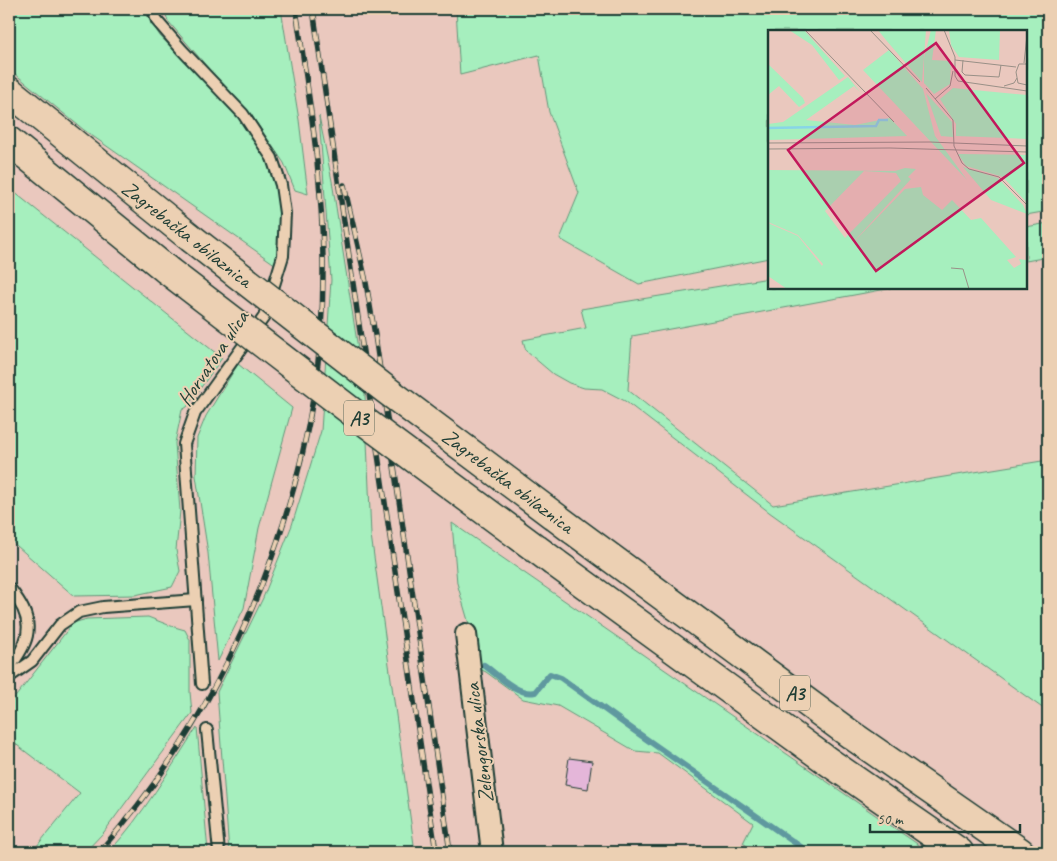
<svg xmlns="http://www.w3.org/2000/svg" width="1057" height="861" font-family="Caveat,sans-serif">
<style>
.green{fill:#a6efbe;stroke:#629679}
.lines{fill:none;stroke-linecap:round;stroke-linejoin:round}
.stream{stroke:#5e989f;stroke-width:6}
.building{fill:#e4b6d9;stroke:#1f3d34}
.service-casing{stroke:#1f3d34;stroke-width:14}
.minor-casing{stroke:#1f3d34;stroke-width:24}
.motorway-casing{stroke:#1f3d34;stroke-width:31}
.service{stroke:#ecd0b3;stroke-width:10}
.minor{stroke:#ecd0b3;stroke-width:20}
.motorway{stroke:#ecd0b3;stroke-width:28}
.rail-casing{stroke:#1f3d34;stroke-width:5.5}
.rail{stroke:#ecd0b3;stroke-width:4;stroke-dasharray:11;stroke-linecap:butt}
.motorway-bridge-casing{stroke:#1f3d34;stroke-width:31;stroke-linecap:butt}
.motorway-bridge{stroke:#ecd0b3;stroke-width:28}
.labels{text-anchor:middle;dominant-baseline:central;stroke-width:4;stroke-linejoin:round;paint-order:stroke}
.shield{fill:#ecd0b3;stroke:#5c695a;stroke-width:1}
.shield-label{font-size:20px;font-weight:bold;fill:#1f3d34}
.street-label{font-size:21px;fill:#1f3d34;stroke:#ecd0b3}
.inset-river{fill:none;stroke:#88d5e7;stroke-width:2.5}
.inset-road{fill:none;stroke:#999087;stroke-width:1}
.view{fill:#c2185b;fill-opacity:0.15;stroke:#c2185b;stroke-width:2.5}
.inset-edge{fill:none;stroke:#1f3d34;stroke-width:2.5}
</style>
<rect width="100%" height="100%" fill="#eac8be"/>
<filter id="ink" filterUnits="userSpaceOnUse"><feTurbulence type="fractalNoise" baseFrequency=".02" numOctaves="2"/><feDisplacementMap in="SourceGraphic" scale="10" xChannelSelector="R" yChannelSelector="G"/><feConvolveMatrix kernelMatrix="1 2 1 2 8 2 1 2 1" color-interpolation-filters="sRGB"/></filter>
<g filter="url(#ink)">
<!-- green -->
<g class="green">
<path d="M 9,9 L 143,9 L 160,36 L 239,117 L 268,161 L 277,186 L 282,214 L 276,265 L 84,130 L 9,69 Z"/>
<path d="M 164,9 L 281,9 L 299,120 L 308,194 L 295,190 L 284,163 L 250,113 L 209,69 L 168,21 Z"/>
<path d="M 456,9 L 1048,9 L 1048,211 L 1026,215 L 1026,31 L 770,31 L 769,258 L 639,284 L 560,239 L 579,193 L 549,112 L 539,55 L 460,75 Z"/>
<path d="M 319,116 L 332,181 L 365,394 L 371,535 L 415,852 L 229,852 L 217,692 L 263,598 L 292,525 L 321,431 L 331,280 Z"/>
<path d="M 9,188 L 222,358 L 187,407 L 182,410 L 175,443 L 180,511 L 176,550 L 180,571 L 172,587 L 135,595 L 74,596 L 9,539 Z"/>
<path d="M 1048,223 L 1048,257 L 1026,261 L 1026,227 Z"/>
<path d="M 769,278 L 770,288 L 892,288 L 632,336 L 628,390 L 773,505 L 1048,460 L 1048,712 L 769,512 L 625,401 L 602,389 L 584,388 L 569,383 L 553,374 L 526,351 L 523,340 L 586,328 L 581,309 Z"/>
<path d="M 238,364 L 292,408 L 259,528 L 244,608 L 218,661 L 208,553 L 196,476 L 197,438 L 206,416 Z"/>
<path d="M 452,523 L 929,852 L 755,852 L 743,843 L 753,823 L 658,753 L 635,751 L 558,706 L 523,699 L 486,672 L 473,666 L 471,631 L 457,583 Z"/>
<path d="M 148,617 L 171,626 L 185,630 L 190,640 L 190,692 L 192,713 L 104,832 L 85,852 L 32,852 L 80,793 L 9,739 L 9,705 L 73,623 L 87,619 Z"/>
<path d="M 197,727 L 208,852 L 109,852 C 143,815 170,769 197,727 Z"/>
</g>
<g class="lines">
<!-- stream -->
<path class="stream" d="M 484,665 C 498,675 518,696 535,692 L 550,674 L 561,678 L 632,729 L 808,852"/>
</g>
<!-- building -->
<path class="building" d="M 569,758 L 592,761 L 588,789 L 565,785 Z"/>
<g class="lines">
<!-- service casing -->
<g class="service-casing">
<g id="service">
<path d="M 153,9 L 157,21 L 182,50 L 243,114 L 272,158 L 281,185 L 285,213 L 283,256 L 264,317 L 195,413 L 184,444 L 202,684"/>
<path d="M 9,588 C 13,591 15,596 18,600 C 36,627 27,645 9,668"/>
<path d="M 9,677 L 32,661 L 60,625 L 79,612 L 103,607 L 196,600"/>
<path d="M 207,730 L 219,852"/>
</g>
</g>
<!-- minor casing -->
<g class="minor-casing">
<path id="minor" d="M 466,634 L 492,852"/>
</g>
<!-- motorway casing -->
<g class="motorway-casing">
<g id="motorway">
<path d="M 9,91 L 191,238"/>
<path d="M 9,141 L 167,270"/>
<path d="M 573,530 L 850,734 L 1020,852"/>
<path d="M 554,562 L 829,762 L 959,852"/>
</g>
</g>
<!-- service -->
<use href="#service" class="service"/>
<!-- minor -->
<use href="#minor" class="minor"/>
<!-- motorway -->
<use href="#motorway" class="motorway"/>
<!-- rail casing -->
<g class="rail-casing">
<g id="rail">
<path d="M 313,9 L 436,852"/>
<path d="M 344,185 L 365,277 L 375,335 L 450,852"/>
<path d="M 99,852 C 236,699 323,480 323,274 C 324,185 309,97 296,9"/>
</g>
</g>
<!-- rail -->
<use href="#rail" class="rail"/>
<!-- motorway-bridge casing -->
<g class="motorway-bridge-casing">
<g id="motorway-bridge">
<path d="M 191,238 L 385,389 L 573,530"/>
<path d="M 167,270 L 364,421 L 554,562"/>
</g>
</g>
<!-- motorway-bridge -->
<use href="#motorway-bridge" class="motorway-bridge"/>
</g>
</g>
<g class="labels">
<!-- shield labels -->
<g class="shield">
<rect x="344" y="400.5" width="30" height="35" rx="4"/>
<rect x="780" y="675.5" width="30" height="35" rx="4"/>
</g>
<g class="shield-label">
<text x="359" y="418">A3</text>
<text x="795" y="693">A3</text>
</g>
<!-- street labels -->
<g class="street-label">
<text transform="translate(187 234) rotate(38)">Zagrebačka obilaznica</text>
<text transform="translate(213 358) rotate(-56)">Horvatova ulica</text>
<text transform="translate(508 481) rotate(37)">Zagrebačka obilaznica</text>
<text transform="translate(479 743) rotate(-97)">Zelengorska ulica</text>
</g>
</g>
<!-- overview -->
<g transform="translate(768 30)">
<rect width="259" height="259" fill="#eac8be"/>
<path d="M 21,0 L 36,0 L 77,46 L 71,50 L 44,15 ZM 110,0 L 158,0 L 154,52 L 118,10 ZM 163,0 L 168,0 L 164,30 L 183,31 L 182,54 L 166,64 L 156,53 L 156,28 ZM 181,0 L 232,0 L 231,30 L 191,27 L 183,15 ZM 121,20 L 155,59 L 167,106 L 199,150 L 95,40 ZM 0,34 L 35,68 L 37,73 L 31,77 L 11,56 L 0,65 ZM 80,47 L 92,62 L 86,56 L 38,90 L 87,95 L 122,88 L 139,106 L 0,110 L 0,94 L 15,92 ZM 185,58 L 259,65 L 259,109 L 188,106 L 188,94 L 172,69 ZM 158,63 L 184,92 L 185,107 L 173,106 ZM 190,124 L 259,125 L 259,173 L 235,147 L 198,136 ZM 195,137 L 230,148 L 255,175 L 259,184 L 223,170 ZM 137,138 L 148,139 L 140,147 L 143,149 L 80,218 L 137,159 L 153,157 L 155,165 L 174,180 L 184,170 L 203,190 L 213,188 L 248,227 L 239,230 L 246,238 L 253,234 L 251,229 L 258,230 L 259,259 L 19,259 L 0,246 L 0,193 L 30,206 L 54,236 L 55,234 L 30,205 L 0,192 L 0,140 L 127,141 ZM 96,141 L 128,143 L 133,151 L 77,208 L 57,181 Z" fill="#a6efbe" fill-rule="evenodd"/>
<path class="inset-river" d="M 0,98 L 108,96 L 111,90 L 120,90"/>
<path class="inset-road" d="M 37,0 L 126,92M 102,0 L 152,52M 176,0 L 187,27 L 187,46 L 190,51 L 259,61M 187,30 L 248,37M 195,30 L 194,42 L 197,45 L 231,47 L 233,35M 256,33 L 259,5M 259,34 L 251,34 L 248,42 L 250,53 L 259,55M 236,56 L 246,53 L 249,48M 158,58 L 185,90 L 186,116 L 194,133 L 201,139 L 231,147 L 259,175M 167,69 L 182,56 L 185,41M 0,113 L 162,112 L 259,116M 0,119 L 122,118 L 259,122M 183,238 L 195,239 L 201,259"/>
<path class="view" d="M 168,13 L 256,133 L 108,241 L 20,120 Z"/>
<rect width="259" height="259" class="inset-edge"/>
</g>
<!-- margin -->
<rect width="1057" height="861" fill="none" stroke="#ecd0b3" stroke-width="30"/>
<rect x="15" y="15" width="1027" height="831" fill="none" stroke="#1f3d34" stroke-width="2" filter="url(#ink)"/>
<!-- scale -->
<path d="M870 824v8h150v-8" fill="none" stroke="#1f3d34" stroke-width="2.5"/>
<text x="877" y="824" font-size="15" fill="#1f3d34" stroke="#ecd0b3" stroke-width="4" paint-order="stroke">50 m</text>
</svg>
